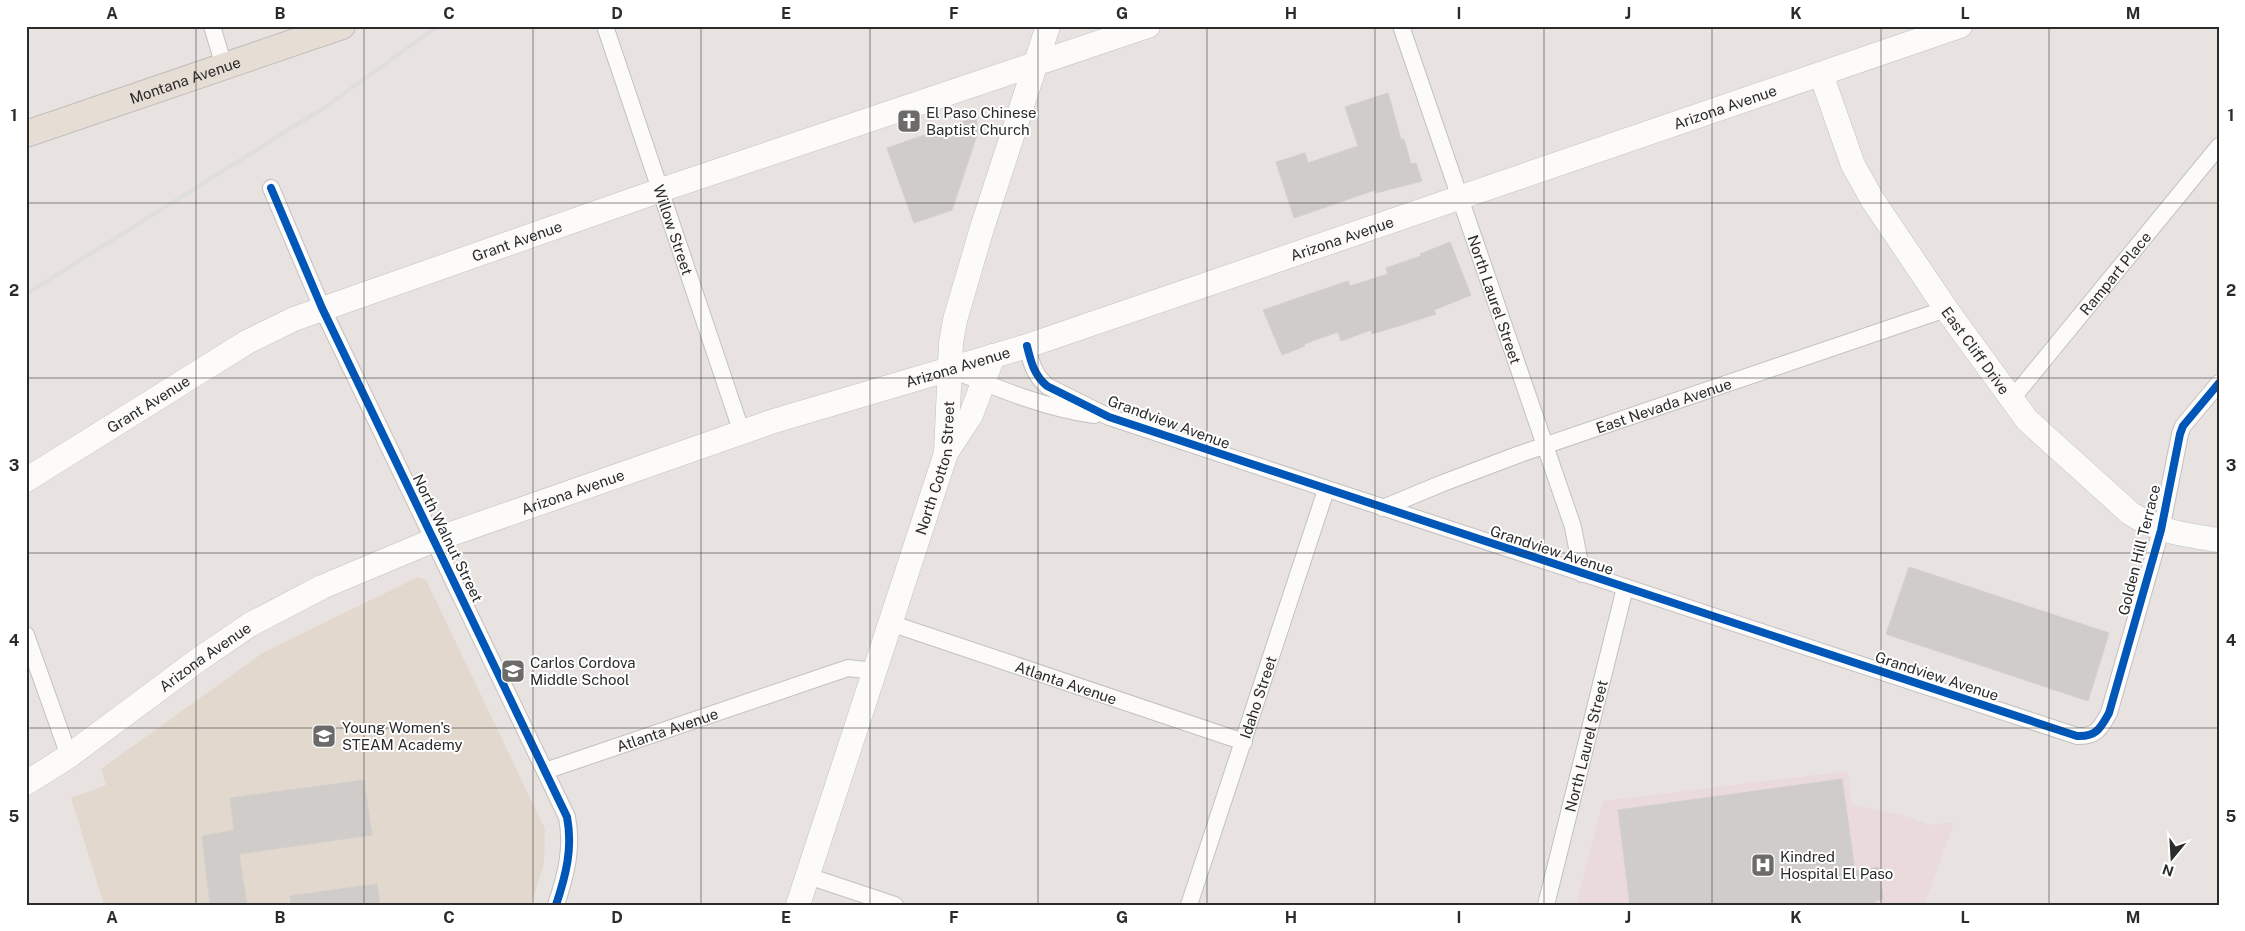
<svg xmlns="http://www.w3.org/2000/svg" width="2245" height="931" font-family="'Public Sans',sans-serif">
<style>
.education{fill:#e3d8ce}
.medical{fill:#eadadc}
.building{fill:#d0ccc9;stroke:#d3cfcc}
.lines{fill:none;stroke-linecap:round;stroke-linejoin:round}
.street-casing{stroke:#c2c1c1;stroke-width:18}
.secondary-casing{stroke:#c2c1c1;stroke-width:25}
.primary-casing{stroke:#c0bebe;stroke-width:28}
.street{stroke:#fcfbfa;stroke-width:16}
.secondary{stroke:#fcfbfa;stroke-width:24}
.primary{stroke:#e6ded4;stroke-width:26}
.rail{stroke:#dedede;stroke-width:4}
.cycleway-casing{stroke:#fff;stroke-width:11}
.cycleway{stroke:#0057b8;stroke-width:8}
.grid{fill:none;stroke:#2b2b2b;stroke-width:1;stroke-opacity:0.55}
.labels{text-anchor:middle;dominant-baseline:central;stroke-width:4;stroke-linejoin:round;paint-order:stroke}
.street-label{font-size:15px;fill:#2b2b2b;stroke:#fff}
.poi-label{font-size:15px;fill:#2b2b2b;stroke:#fff;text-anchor:start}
.neatline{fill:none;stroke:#2b2b2b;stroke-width:2}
.grid-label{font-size:16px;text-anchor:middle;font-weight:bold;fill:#2b2b2b}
</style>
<rect width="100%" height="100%" fill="#e8e3e0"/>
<!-- education -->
<path class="education" d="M 418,577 L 426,580 L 545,829 L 544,863 L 531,905 L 104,905 L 71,798 L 106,785 L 101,769 L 264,652 Z"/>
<!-- medical -->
<path class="medical" d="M 1848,771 L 1851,804 L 1909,817 L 1929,825 L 1954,822 L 1925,905 L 1576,905 L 1603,801 Z"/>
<!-- building -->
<g class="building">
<path d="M 1388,93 L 1401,139 L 1404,139 L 1411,164 L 1416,163 L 1422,181 L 1376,193 L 1375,190 L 1294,218 L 1276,162 L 1305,153 L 1308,163 L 1358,146 L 1345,107 Z"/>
<path d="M 976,117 L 978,132 L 952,210 L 914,223 L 887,148 Z"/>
<path d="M 1450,242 L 1471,295 L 1434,310 L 1436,314 L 1405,324 L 1372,334 L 1371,330 L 1341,341 L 1338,332 L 1304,344 L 1305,346 L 1282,355 L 1263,310 L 1348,281 L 1350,286 L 1388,274 L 1386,268 L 1421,256 L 1420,254 Z"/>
<path d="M 1909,567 L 2109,633 L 2088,701 L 1886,634 Z"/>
<path d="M 1842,779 L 1855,871 L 1879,867 L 1883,899 L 1875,901 L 1875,905 L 1630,905 L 1618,810 Z"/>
<path d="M 364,780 L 372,835 L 239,854 L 247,905 L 210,905 L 202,836 L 234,830 L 230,798 Z"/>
<path d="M 377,884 L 380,905 L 291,905 L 290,896 Z"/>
</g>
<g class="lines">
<!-- street casing -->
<g class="street-casing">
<g id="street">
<path d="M 212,26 L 224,66"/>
<path id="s1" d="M 605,26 L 742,433"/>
<path id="s2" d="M 1401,26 L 1573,527 L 1582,574"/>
<path d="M 271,188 L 322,308 L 567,817 C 573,848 566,875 556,905"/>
<path d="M 1027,346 C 1031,362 1034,375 1047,386 L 1109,417 L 2077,736 C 2096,737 2100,729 2109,713 L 2161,530 L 2180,434 L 2183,426 L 2219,383"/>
<path d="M 950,369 C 997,388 1044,408 1094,415"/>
<path id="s3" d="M 2011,400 L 2219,146"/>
<path id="s4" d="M 1383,508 L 1443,483 L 1520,454 L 1946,309"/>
<path id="s5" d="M 890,623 L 1244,742"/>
<path d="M 26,635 L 69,756"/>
<path id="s6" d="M 545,771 L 848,668 L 874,671"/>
<path d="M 808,876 L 895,905"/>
<path id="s7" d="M 1189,905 L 1326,490"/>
<path id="s8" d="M 1546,905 L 1625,588"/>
</g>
</g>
<!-- secondary casing -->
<g class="secondary-casing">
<g id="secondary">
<path id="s9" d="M 1821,74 L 1853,165 L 1872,199 L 1946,309 L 2027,420 L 2130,513 C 2159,532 2185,535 2219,540"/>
<path d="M 946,453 L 971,415 L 993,356"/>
<path id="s10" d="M 26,480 L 247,342 L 294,319 L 661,190 L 1148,26"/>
<path id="s11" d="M 26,783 L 69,756 L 198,660 L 251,624 L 322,587 L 434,540 L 774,421 L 1027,346 L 1960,26"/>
<path id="s12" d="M 798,905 L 946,453 L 951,343 L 955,320 L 982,228 L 1048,26"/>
</g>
</g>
<!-- primary casing -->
<g class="primary-casing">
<g id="primary">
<path id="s13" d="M 26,134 L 342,26"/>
</g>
</g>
<!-- street -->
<use href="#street" class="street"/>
<!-- secondary -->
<use href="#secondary" class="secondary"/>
<!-- primary -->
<use href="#primary" class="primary"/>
<!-- rail -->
<path class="rail" d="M 26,294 L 328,105 L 438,26"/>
<!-- cycleway casing -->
<g class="cycleway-casing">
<g id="cycleway">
<path d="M 271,188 L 322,308 L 567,817 C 573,848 566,875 556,905"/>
<path d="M 1027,346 C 1031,362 1034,375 1047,386 L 1109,417 L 2077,736 C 2096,737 2100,729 2109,713 L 2161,530 L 2180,434 L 2183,426 L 2219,383"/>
</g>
</g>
<!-- cycleway -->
<use href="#cycleway" class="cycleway"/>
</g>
<!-- grid -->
<path class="grid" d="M 196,26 L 196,905M 364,26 L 364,905M 533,26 L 533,905M 701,26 L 701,905M 870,26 L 870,905M 1038,26 L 1038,905M 1207,26 L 1207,905M 1375,26 L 1375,905M 1544,26 L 1544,905M 1712,26 L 1712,905M 1881,26 L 1881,905M 2049,26 L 2049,905M 26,203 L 2219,203M 26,378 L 2219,378M 26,553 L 2219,553M 26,728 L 2219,728"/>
<!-- icons -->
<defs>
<g id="church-square" transform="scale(1.25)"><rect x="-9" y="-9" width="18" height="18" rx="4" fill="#6d6b6a" stroke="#fff"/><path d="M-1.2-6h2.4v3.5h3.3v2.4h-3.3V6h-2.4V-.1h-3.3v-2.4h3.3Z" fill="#fff"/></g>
<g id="school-square" transform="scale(1.25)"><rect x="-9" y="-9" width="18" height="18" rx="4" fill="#6d6b6a" stroke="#fff"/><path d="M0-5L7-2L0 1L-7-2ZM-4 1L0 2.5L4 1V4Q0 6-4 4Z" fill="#fff"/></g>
<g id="hospital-square" transform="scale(1.25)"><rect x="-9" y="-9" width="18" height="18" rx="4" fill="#6d6b6a" stroke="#fff"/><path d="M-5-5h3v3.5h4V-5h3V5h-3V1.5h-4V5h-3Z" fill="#fff"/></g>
</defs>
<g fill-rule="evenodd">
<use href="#church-square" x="909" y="121"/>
<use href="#school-square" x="513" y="671"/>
<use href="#school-square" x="324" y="736"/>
<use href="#hospital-square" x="1763" y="865"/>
</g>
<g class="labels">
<!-- street labels -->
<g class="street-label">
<text stroke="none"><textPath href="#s13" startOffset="168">Montana Avenue</textPath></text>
<text stroke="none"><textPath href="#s11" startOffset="1839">Arizona Avenue</textPath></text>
<text stroke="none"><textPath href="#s1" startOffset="215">Willow Street</textPath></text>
<text stroke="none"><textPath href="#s11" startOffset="1434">Arizona Avenue</textPath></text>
<text stroke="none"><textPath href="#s10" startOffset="549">Grant Avenue</textPath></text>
<text stroke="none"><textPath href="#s3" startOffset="164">Rampart Place</textPath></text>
<text stroke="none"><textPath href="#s2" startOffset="289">North Laurel Street</textPath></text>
<text stroke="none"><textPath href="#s9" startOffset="319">East Cliff Drive</textPath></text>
<text stroke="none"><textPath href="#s11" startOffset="1029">Arizona Avenue</textPath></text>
<text stroke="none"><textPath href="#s10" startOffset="144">Grant Avenue</textPath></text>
<text stroke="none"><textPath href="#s4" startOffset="299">East Nevada Avenue</textPath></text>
<text transform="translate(1169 422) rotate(20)">Grandview Avenue</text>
<text stroke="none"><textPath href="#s12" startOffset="459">North Cotton Street</textPath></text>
<text stroke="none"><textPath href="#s11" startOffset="624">Arizona Avenue</textPath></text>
<text transform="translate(448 538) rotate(64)">North Walnut Street</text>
<text transform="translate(1552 550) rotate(18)">Grandview Avenue</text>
<text transform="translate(2139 550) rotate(-76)">Golden Hill Terrace</text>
<text stroke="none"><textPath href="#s11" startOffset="219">Arizona Avenue</textPath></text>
<text transform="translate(1937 676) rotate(18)">Grandview Avenue</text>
<text stroke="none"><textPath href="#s5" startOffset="186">Atlanta Avenue</textPath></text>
<text stroke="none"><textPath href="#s7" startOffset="219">Idaho Street</textPath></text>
<text stroke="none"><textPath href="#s6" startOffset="129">Atlanta Avenue</textPath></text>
<text stroke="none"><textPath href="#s8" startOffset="164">North Laurel Street</textPath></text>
</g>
<!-- poi labels -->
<g class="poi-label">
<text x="926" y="112">El Paso Chinese<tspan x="926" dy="17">Baptist Church</tspan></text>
<text x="530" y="662">Carlos Cordova<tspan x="530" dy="17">Middle School</tspan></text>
<text x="342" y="727">Young Women's<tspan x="342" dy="17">STEAM Academy</tspan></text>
<text x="1780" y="856">Kindred<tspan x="1780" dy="17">Hospital El Paso</tspan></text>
</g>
</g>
<!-- border -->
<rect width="2245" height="931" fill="none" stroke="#ffffff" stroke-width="55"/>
<!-- north arrow -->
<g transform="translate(2172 858) rotate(198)" stroke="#ffffff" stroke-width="4" paint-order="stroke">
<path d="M0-4L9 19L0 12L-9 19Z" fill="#2b2b2b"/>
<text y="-8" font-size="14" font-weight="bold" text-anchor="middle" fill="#2b2b2b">N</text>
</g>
<rect x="28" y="28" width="2190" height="876" class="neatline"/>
<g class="grid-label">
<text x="112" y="19">A</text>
<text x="280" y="19">B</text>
<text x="449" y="19">C</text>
<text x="617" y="19">D</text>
<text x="786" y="19">E</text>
<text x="954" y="19">F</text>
<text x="1122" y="19">G</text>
<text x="1291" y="19">H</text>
<text x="1459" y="19">I</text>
<text x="1628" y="19">J</text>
<text x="1796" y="19">K</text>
<text x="1965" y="19">L</text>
<text x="2133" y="19">M</text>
<text x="14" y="121">1</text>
<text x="2231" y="121">1</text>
<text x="14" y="296">2</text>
<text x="2231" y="296">2</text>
<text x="14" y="471">3</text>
<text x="2231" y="471">3</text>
<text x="14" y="646">4</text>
<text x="2231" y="646">4</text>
<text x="14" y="822">5</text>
<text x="2231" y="822">5</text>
<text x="112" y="923">A</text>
<text x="280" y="923">B</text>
<text x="449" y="923">C</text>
<text x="617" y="923">D</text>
<text x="786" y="923">E</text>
<text x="954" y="923">F</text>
<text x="1122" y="923">G</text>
<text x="1291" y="923">H</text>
<text x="1459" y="923">I</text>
<text x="1628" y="923">J</text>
<text x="1796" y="923">K</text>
<text x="1965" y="923">L</text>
<text x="2133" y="923">M</text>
</g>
</svg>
